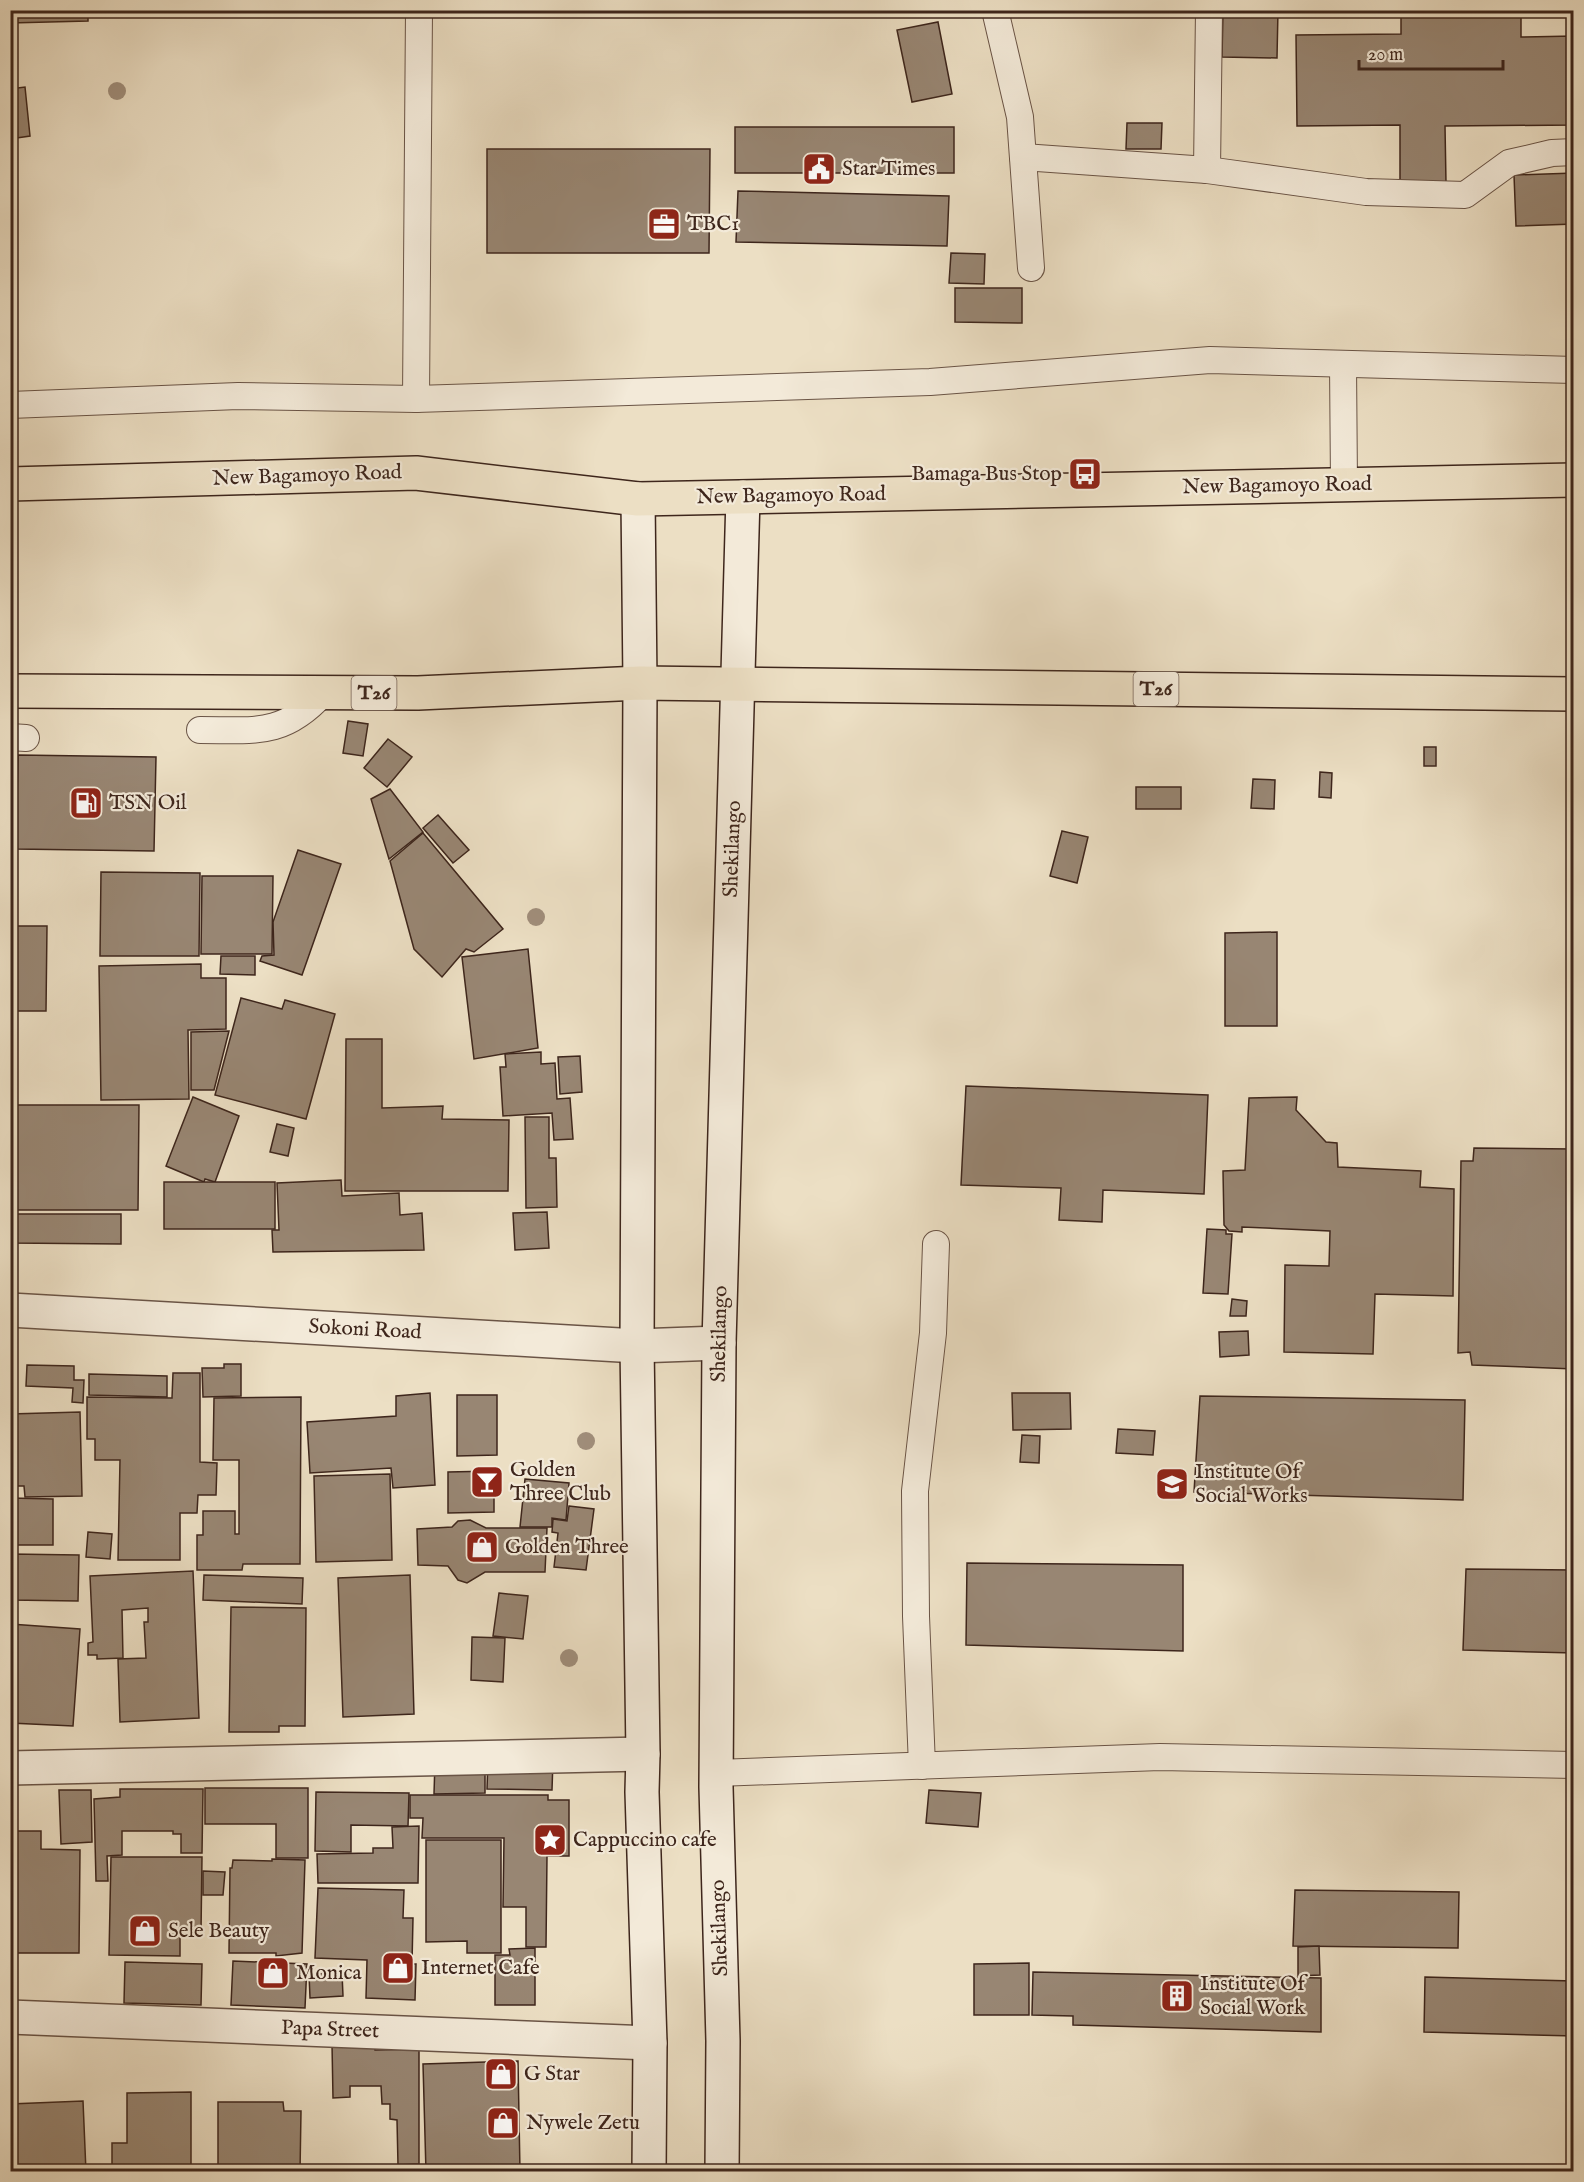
<svg xmlns="http://www.w3.org/2000/svg" width="1584" height="2182" font-family="'IM FELL English',serif">
<style>
.building{fill:#988673;stroke:#3e261c;stroke-width:1.5}
.lines{fill:none;stroke-linecap:round;stroke-linejoin:round}
.service-casing{stroke:#6a5446;stroke-width:28}
.minor-casing{stroke:#6a5446;stroke-width:36}
.tertiary-casing{stroke:#6a5446;stroke-width:36}
.secondary-casing{stroke:#3e261c;stroke-width:36}
.trunk-casing{stroke:#3e261c;stroke-width:36}
.service{stroke:#f3ead9;stroke-width:26}
.minor{stroke:#f3ead9;stroke-width:33}
.tertiary{stroke:#f3ead9;stroke-width:33}
.secondary{stroke:#f3ead9;stroke-width:33}
.trunk{stroke:#ecdfc4;stroke-width:33}
.tree{fill:#a08e7b}
.labels{text-anchor:middle;dominant-baseline:central;stroke-width:4.5;stroke-linejoin:round;paint-order:stroke}
.shield{fill:#f3ead9;stroke:#746155;stroke-width:1.5}
.shield-label{font-size:20px;font-weight:bold;fill:#3e261c}
.poi-label{font-size:21px;fill:#3e261c;stroke:#f3ead9;text-anchor:start}
.street-label{font-size:21px;fill:#3e261c;stroke:#f3ead9}
</style>
<rect width="100%" height="100%" fill="#ecdfc4"/>
<filter id="stains"><feTurbulence type="fractalNoise" baseFrequency=".00333" numOctaves="4"/><feColorMatrix values="0 0 0 0 .2 0 0 0 0 .09 0 0 0 0 .02 0 0 0 .5 -.17"/></filter>
<radialGradient id="worn" r=".72"><stop offset=".6" stop-color="#630" stop-opacity="0"/><stop offset="1" stop-color="#630" stop-opacity=".3"/></radialGradient>
<!-- building -->
<g class="building">
<path d="M 10,10 L 88,10 L 88,21 L 10,23 Z"/>
<path d="M 1223,10 L 1278,10 L 1277,58 L 1222,57 Z"/>
<path d="M 1401,10 L 1521,10 L 1521,37 L 1574,36 L 1574,125 L 1445,126 L 1446,183 L 1400,183 L 1400,125 L 1297,126 L 1296,35 L 1401,34 Z"/>
<path d="M 938,22 L 952,94 L 912,102 L 897,30 Z"/>
<path d="M 25,87 L 30,136 L 10,139 L 10,89 Z"/>
<path d="M 1127,123 L 1162,123 L 1161,149 L 1126,149 Z"/>
<rect x="735" y="127" width="219" height="46"/>
<path d="M 487,149 L 710,149 L 709,253 L 487,253 Z"/>
<path d="M 1574,173 L 1574,224 L 1516,226 L 1514,175 Z"/>
<path d="M 738,191 L 949,196 L 947,246 L 736,242 Z"/>
<path d="M 951,253 L 985,254 L 984,284 L 949,283 Z"/>
<path d="M 955,288 L 1022,288 L 1022,323 L 955,322 Z"/>
<path d="M 348,721 L 368,724 L 363,756 L 343,753 Z"/>
<path d="M 388,739 L 412,757 L 387,787 L 364,768 Z"/>
<rect x="1424" y="747" width="12" height="19"/>
<path d="M 18,755 L 156,757 L 154,851 L 16,849 Z"/>
<path d="M 1320,772 L 1332,773 L 1331,798 L 1319,797 Z"/>
<path d="M 1253,779 L 1275,780 L 1274,809 L 1251,808 Z"/>
<rect x="1136" y="787" width="45" height="22"/>
<path d="M 390,789 L 423,832 L 389,859 L 371,799 Z"/>
<path d="M 438,815 L 469,850 L 453,863 L 423,828 Z"/>
<path d="M 1062,831 L 1088,837 L 1077,883 L 1050,876 Z"/>
<path d="M 423,833 L 503,929 L 474,952 L 466,949 L 442,977 L 414,949 L 390,861 Z"/>
<path d="M 298,850 L 341,864 L 302,975 L 260,961 L 262,956 L 274,955 L 273,922 Z"/>
<path d="M 101,872 L 200,873 L 199,956 L 100,956 Z"/>
<path d="M 202,876 L 273,876 L 272,954 L 201,954 Z"/>
<path d="M 10,926 L 47,926 L 46,1011 L 10,1011 Z"/>
<path d="M 1277,932 L 1277,1026 L 1225,1026 L 1225,933 Z"/>
<path d="M 528,949 L 538,1048 L 474,1059 L 462,957 Z"/>
<path d="M 221,956 L 255,956 L 255,975 L 220,974 Z"/>
<path d="M 201,964 L 201,978 L 226,978 L 226,1029 L 188,1030 L 189,1099 L 101,1100 L 99,966 Z"/>
<path d="M 241,998 L 282,1009 L 285,1000 L 335,1014 L 306,1119 L 215,1095 Z"/>
<path d="M 229,1031 L 214,1090 L 191,1090 L 191,1032 Z"/>
<path d="M 346,1039 L 382,1039 L 382,1108 L 443,1106 L 442,1119 L 509,1120 L 508,1191 L 345,1191 Z"/>
<path d="M 541,1052 L 541,1064 L 555,1063 L 557,1099 L 570,1098 L 573,1139 L 554,1140 L 552,1113 L 503,1116 L 500,1067 L 506,1067 L 505,1054 Z"/>
<path d="M 580,1056 L 582,1092 L 560,1094 L 558,1057 Z"/>
<path d="M 966,1086 L 1208,1095 L 1204,1194 L 1103,1190 L 1102,1222 L 1059,1220 L 1061,1188 L 961,1185 Z"/>
<path d="M 193,1097 L 239,1116 L 215,1182 L 205,1179 L 204,1182 L 166,1166 Z"/>
<path d="M 1297,1097 L 1296,1110 L 1326,1142 L 1337,1143 L 1338,1167 L 1421,1171 L 1420,1187 L 1454,1189 L 1453,1296 L 1375,1294 L 1373,1354 L 1284,1352 L 1285,1265 L 1329,1266 L 1330,1231 L 1242,1227 L 1242,1232 L 1229,1231 L 1224,1225 L 1223,1171 L 1245,1170 L 1249,1098 Z"/>
<path d="M 10,1105 L 139,1105 L 138,1210 L 10,1210 Z"/>
<path d="M 525,1117 L 549,1117 L 549,1158 L 556,1158 L 557,1207 L 526,1208 Z"/>
<path d="M 277,1124 L 294,1128 L 288,1156 L 270,1152 Z"/>
<path d="M 1474,1148 L 1574,1149 L 1574,1369 L 1472,1365 L 1470,1352 L 1458,1353 L 1461,1161 L 1473,1161 Z"/>
<path d="M 341,1180 L 342,1196 L 399,1193 L 400,1215 L 422,1213 L 424,1250 L 273,1252 L 272,1230 L 279,1230 L 277,1183 Z"/>
<rect x="164" y="1182" width="111" height="47"/>
<path d="M 547,1212 L 549,1248 L 515,1250 L 513,1213 Z"/>
<path d="M 10,1214 L 121,1214 L 121,1244 L 10,1243 Z"/>
<path d="M 1207,1229 L 1226,1230 L 1226,1234 L 1232,1234 L 1228,1294 L 1203,1293 Z"/>
<path d="M 1232,1299 L 1247,1301 L 1246,1316 L 1230,1316 Z"/>
<path d="M 1248,1331 L 1249,1355 L 1220,1357 L 1219,1332 Z"/>
<path d="M 224,1364 L 241,1364 L 241,1396 L 203,1397 L 202,1368 L 224,1368 Z"/>
<path d="M 27,1365 L 74,1366 L 74,1380 L 84,1380 L 83,1403 L 72,1402 L 73,1388 L 26,1386 Z"/>
<path d="M 173,1373 L 200,1373 L 200,1462 L 217,1463 L 216,1495 L 198,1495 L 197,1513 L 180,1513 L 180,1560 L 118,1560 L 120,1460 L 95,1460 L 95,1439 L 87,1439 L 87,1397 L 172,1398 Z"/>
<path d="M 89,1374 L 167,1376 L 167,1397 L 89,1395 Z"/>
<path d="M 430,1393 L 435,1485 L 393,1488 L 391,1468 L 310,1473 L 307,1422 L 396,1416 L 396,1396 Z"/>
<path d="M 1012,1393 L 1070,1393 L 1071,1429 L 1013,1430 Z"/>
<path d="M 457,1395 L 497,1395 L 497,1455 L 457,1456 Z"/>
<path d="M 1200,1396 L 1465,1400 L 1463,1500 L 1194,1492 Z"/>
<path d="M 301,1397 L 300,1564 L 243,1564 L 242,1570 L 197,1570 L 197,1535 L 203,1535 L 203,1511 L 235,1511 L 235,1534 L 239,1534 L 239,1460 L 213,1460 L 214,1398 Z"/>
<path d="M 80,1412 L 82,1496 L 25,1497 L 24,1486 L 10,1486 L 10,1414 Z"/>
<path d="M 1118,1429 L 1155,1431 L 1153,1455 L 1116,1453 Z"/>
<path d="M 1022,1435 L 1040,1436 L 1039,1463 L 1020,1462 Z"/>
<path d="M 494,1471 L 494,1512 L 448,1513 L 448,1472 Z"/>
<path d="M 390,1474 L 392,1560 L 316,1562 L 314,1476 Z"/>
<path d="M 525,1479 L 569,1483 L 566,1520 L 552,1518 L 552,1527 L 520,1527 Z"/>
<path d="M 10,1498 L 53,1499 L 53,1545 L 10,1545 Z"/>
<path d="M 569,1506 L 594,1509 L 586,1570 L 554,1567 L 558,1533 L 552,1532 L 553,1519 L 567,1521 Z"/>
<path d="M 470,1520 L 486,1528 L 547,1528 L 545,1572 L 485,1572 L 467,1583 L 458,1580 L 448,1566 L 418,1565 L 417,1529 L 452,1527 L 458,1521 Z"/>
<path d="M 88,1532 L 112,1534 L 110,1559 L 86,1557 Z"/>
<path d="M 10,1554 L 79,1555 L 78,1601 L 10,1600 Z"/>
<path d="M 967,1563 L 1183,1565 L 1183,1651 L 966,1645 Z"/>
<path d="M 1466,1569 L 1574,1570 L 1574,1653 L 1463,1650 Z"/>
<path d="M 193,1571 L 199,1718 L 120,1722 L 118,1659 L 146,1658 L 144,1622 L 148,1622 L 148,1608 L 122,1610 L 123,1658 L 97,1659 L 97,1655 L 88,1655 L 88,1643 L 93,1642 L 90,1576 Z"/>
<path d="M 204,1575 L 303,1578 L 302,1604 L 203,1600 Z"/>
<path d="M 410,1575 L 414,1714 L 343,1717 L 338,1578 Z"/>
<path d="M 499,1593 L 528,1596 L 523,1639 L 493,1636 Z"/>
<path d="M 231,1607 L 306,1608 L 305,1726 L 279,1726 L 279,1732 L 229,1732 Z"/>
<path d="M 10,1624 L 80,1629 L 73,1726 L 10,1723 Z"/>
<path d="M 472,1637 L 505,1638 L 503,1682 L 471,1680 Z"/>
<path d="M 488,1759 L 553,1760 L 552,1790 L 487,1789 Z"/>
<path d="M 435,1762 L 485,1762 L 485,1793 L 434,1794 Z"/>
<path d="M 205,1788 L 308,1788 L 308,1858 L 276,1858 L 276,1824 L 205,1824 Z"/>
<path d="M 120,1789 L 203,1789 L 202,1853 L 181,1853 L 181,1834 L 173,1834 L 173,1831 L 122,1831 L 122,1855 L 107,1856 L 108,1881 L 96,1881 L 94,1799 L 120,1797 Z"/>
<path d="M 59,1790 L 91,1790 L 92,1842 L 61,1844 Z"/>
<path d="M 929,1790 L 981,1793 L 978,1827 L 926,1823 Z"/>
<path d="M 316,1792 L 409,1793 L 408,1826 L 351,1825 L 351,1852 L 315,1851 Z"/>
<path d="M 410,1795 L 548,1795 L 548,1800 L 569,1800 L 569,1856 L 547,1856 L 546,1947 L 526,1947 L 526,1907 L 503,1907 L 504,1838 L 422,1838 L 423,1818 L 410,1818 Z"/>
<path d="M 419,1826 L 418,1883 L 318,1883 L 317,1854 L 373,1853 L 373,1848 L 393,1848 L 392,1827 Z"/>
<path d="M 12,1831 L 41,1831 L 41,1849 L 80,1850 L 79,1953 L 10,1953 Z"/>
<path d="M 426,1840 L 501,1840 L 501,1953 L 467,1953 L 467,1941 L 426,1942 Z"/>
<path d="M 111,1857 L 202,1857 L 201,1933 L 180,1933 L 180,1956 L 109,1955 Z"/>
<path d="M 272,1859 L 305,1860 L 302,1953 L 276,1956 L 276,1953 L 229,1953 L 230,1868 L 232,1868 L 233,1860 L 272,1861 Z"/>
<path d="M 203,1871 L 225,1872 L 223,1895 L 203,1895 Z"/>
<path d="M 318,1888 L 404,1890 L 403,1918 L 413,1918 L 412,1964 L 416,1964 L 415,2000 L 366,1998 L 367,1960 L 315,1958 Z"/>
<path d="M 1295,1890 L 1459,1892 L 1458,1948 L 1293,1946 Z"/>
<path d="M 1319,1946 L 1320,1975 L 1298,1976 L 1298,1947 Z"/>
<path d="M 535,1948 L 535,2005 L 495,2005 L 495,1955 L 510,1955 L 509,1949 Z"/>
<path d="M 233,1961 L 307,1964 L 305,2008 L 231,2005 Z"/>
<path d="M 125,1962 L 202,1964 L 201,2005 L 124,2003 Z"/>
<path d="M 1029,1963 L 1029,2015 L 974,2015 L 974,1964 Z"/>
<path d="M 1033,1972 L 1321,1978 L 1321,2032 L 1073,2025 L 1073,2016 L 1032,2015 Z"/>
<path d="M 342,1973 L 343,1996 L 310,1998 L 309,1974 Z"/>
<path d="M 1425,1977 L 1574,1981 L 1574,2036 L 1424,2032 Z"/>
<path d="M 374,2043 L 375,2050 L 419,2049 L 419,2164 L 398,2165 L 397,2120 L 390,2119 L 390,2104 L 382,2104 L 381,2086 L 350,2086 L 350,2097 L 333,2098 L 332,2044 Z"/>
<path d="M 10,2056 L 16,2056 L 17,2088 L 10,2089 Z"/>
<path d="M 518,2061 L 520,2172 L 426,2172 L 423,2064 Z"/>
<path d="M 191,2092 L 191,2172 L 112,2172 L 112,2143 L 127,2143 L 127,2093 Z"/>
<path d="M 83,2101 L 86,2172 L 10,2172 L 10,2104 Z"/>
<path d="M 218,2102 L 283,2102 L 284,2111 L 301,2111 L 300,2172 L 218,2172 Z"/>
</g>
<g class="lines">
<!-- service casing -->
<g class="service-casing">
<g id="service">
<path d="M 995,10 L 1020,117 L 1031,268"/>
<path d="M 1023,157 L 1207,170 L 1366,192 L 1465,195 L 1509,163 L 1552,153 L 1574,152"/>
<path d="M 1207,170 L 1209,10"/>
<path d="M 1343,364 L 1344,485"/>
<path d="M 416,399 L 419,10"/>
<path d="M 10,405 L 238,396 L 416,399 L 930,382 L 1210,360 L 1574,370"/>
<path d="M 200,730 C 254,730 283,737 323,693"/>
<path d="M 10,737 L 26,738"/>
<path d="M 922,1766 L 916,1616 L 915,1491 L 933,1333 L 936,1244"/>
<path d="M 717,1773 L 1160,1757 L 1574,1765"/>
</g>
</g>
<!-- minor casing -->
<g class="minor-casing">
<g id="minor">
<path d="M 10,1768 L 643,1754"/>
<path d="M 10,2017 L 650,2043"/>
</g>
</g>
<!-- tertiary casing -->
<g class="tertiary-casing">
<path id="tertiary" d="M 10,1310 L 637,1346 L 719,1343"/>
</g>
<!-- secondary casing -->
<g class="secondary-casing">
<g id="secondary">
<path d="M 638,499 L 640,683 L 637,1346 L 643,1754 L 642,1792 L 650,2043 L 649,2172"/>
<path d="M 722,2172 L 723,2041 L 716,1787 L 719,1343 L 743,497"/>
</g>
</g>
<!-- trunk casing -->
<g class="trunk-casing">
<g id="trunk">
<path d="M 10,484 L 416,473 L 638,499 L 1574,480"/>
<path d="M 10,691 L 418,693 L 640,683 L 1574,694"/>
</g>
</g>
<!-- service -->
<use href="#service" class="service"/>
<!-- minor -->
<use href="#minor" class="minor"/>
<!-- tertiary -->
<use href="#tertiary" class="tertiary"/>
<!-- secondary -->
<use href="#secondary" class="secondary"/>
<!-- trunk -->
<use href="#trunk" class="trunk"/>
</g>
<!-- trees -->
<g class="tree">
<circle cx="117" cy="91" r="9"/>
<circle cx="536" cy="917" r="9"/>
<circle cx="586" cy="1441" r="9"/>
<circle cx="569" cy="1658" r="9"/>
</g>
<!-- icons -->
<defs>
<g id="civic-square" transform="scale(1.725)"><rect x="-9" y="-9" width="18" height="18" rx="4" fill="#8f2418" stroke="#f3ead9"/><path d="M-.6-6.5H3V-4.5H.6V-3L4-1V1h2V6H-6V1h2V-1L-.6-3ZM-1.2 2.5V6h2.4V2.5Z" fill="#fff"/></g>
<g id="office-square" transform="scale(1.725)"><rect x="-9" y="-9" width="18" height="18" rx="4" fill="#8f2418" stroke="#f3ead9"/><path d="M-6-3h4V-5.5h4V-3h4V5H-6ZM-1-4.5V-3h2v-1.5ZM-6 0V1H6V0Z" fill="#fff"/></g>
<g id="bus-square" transform="scale(1.725)"><rect x="-9" y="-9" width="18" height="18" rx="4" fill="#8f2418" stroke="#f3ead9"/><path d="M-5-6H5V4H4V6H2V4H-2V6H-4V4H-5ZM-3.5-4V0h7V-4ZM-3.5 1.2v1.5H-2V1.2ZM2 1.2v1.5H3.5V1.2Z" fill="#fff"/></g>
<g id="fuel-square" transform="scale(1.725)"><rect x="-9" y="-9" width="18" height="18" rx="4" fill="#8f2418" stroke="#f3ead9"/><path d="M-5.5-6h7V0h2V4h1.3V-2.5L3-4.5l.8-.8L6-3V5H2.5V1h-1V6h-7ZM-4.2-4.7v3.2H.2V-4.7Z" fill="#fff"/></g>
<g id="bar-square" transform="scale(1.725)"><rect x="-9" y="-9" width="18" height="18" rx="4" fill="#8f2418" stroke="#f3ead9"/><path d="M-6-5H6L.8 .8V4.5H3.5V6h-7V4.5H-.8V.8Z" fill="#fff"/></g>
<g id="university-square" transform="scale(1.725)"><rect x="-9" y="-9" width="18" height="18" rx="4" fill="#8f2418" stroke="#f3ead9"/><path d="M0-5L7-2L0 1L-7-2ZM-4 1L0 2.5L4 1V4Q0 6-4 4Z" fill="#fff"/></g>
<g id="shop-square" transform="scale(1.725)"><rect x="-9" y="-9" width="18" height="18" rx="4" fill="#8f2418" stroke="#f3ead9"/><path d="M-5-2.5h2.3a2.7 3.5 0 0 1 5.4 0H5L5.5 6h-11ZM-1.5-2.5h3a1.5 2.3 0 0 0-3 0Z" fill="#fff"/></g>
<g id="sight-square" transform="scale(1.725)"><rect x="-9" y="-9" width="18" height="18" rx="4" fill="#8f2418" stroke="#f3ead9"/><path d="M0-6L1.8-2.2L6-1.7L2.9 1.2L3.7 5.4L0 3.3L-3.7 5.4L-2.9 1.2L-6-1.7L-1.8-2.2Z" fill="#fff"/></g>
<g id="building-square" transform="scale(1.725)"><rect x="-9" y="-9" width="18" height="18" rx="4" fill="#8f2418" stroke="#f3ead9"/><path d="M-4-6H4V6H1V3H-1V6H-4ZM-2.5-4.3h1.7v1.8h-1.7ZM.8-4.3h1.7v1.8H.8ZM-2.5-1h1.7V.8h-1.7ZM.8-1h1.7V.8H.8Z" fill="#fff"/></g>
</defs>
<g fill-rule="evenodd">
<use href="#civic-square" x="819" y="169"/>
<use href="#office-square" x="664" y="224"/>
<use href="#bus-square" x="1085" y="474"/>
<use href="#fuel-square" x="86" y="803"/>
<use href="#bar-square" x="487" y="1482"/>
<use href="#university-square" x="1172" y="1484"/>
<use href="#shop-square" x="482" y="1547"/>
<use href="#sight-square" x="550" y="1840"/>
<use href="#shop-square" x="145" y="1931"/>
<use href="#shop-square" x="398" y="1968"/>
<use href="#shop-square" x="273" y="1973"/>
<use href="#building-square" x="1177" y="1996"/>
<use href="#shop-square" x="501" y="2074"/>
<use href="#shop-square" x="503" y="2123"/>
</g>
<g class="labels">
<!-- shield labels -->
<g class="shield">
<rect x="1133.5" y="672" width="45" height="34" rx="4.5"/>
<rect x="351.5" y="676" width="45" height="34" rx="4.5"/>
</g>
<g class="shield-label">
<text x="1156" y="689">T26</text>
<text x="374" y="693">T26</text>
</g>
<!-- poi labels -->
<g class="poi-label">
<text x="842" y="169">Star Times</text>
<text x="687" y="224">TBC1</text>
<text x="1062" y="474" text-anchor="end">Bamaga Bus Stop</text>
<text x="109" y="803">TSN Oil</text>
<text x="510" y="1470">Golden<tspan x="510" dy="24">Three Club</tspan></text>
<text x="1195" y="1472">Institute Of<tspan x="1195" dy="24">Social Works</tspan></text>
<text x="505" y="1547">Golden Three</text>
<text x="573" y="1840">Cappuccino cafe</text>
<text x="168" y="1931">Sele Beauty</text>
<text x="421" y="1968">Internet Cafe</text>
<text x="296" y="1973">Monica</text>
<text x="1200" y="1984">Institute Of<tspan x="1200" dy="24">Social Work</tspan></text>
<text x="524" y="2074">G Star</text>
<text x="526" y="2123">Nywele Zetu</text>
</g>
<!-- street labels -->
<g class="street-label">
<text transform="translate(307 476) rotate(-2)">New Bagamoyo Road</text>
<text transform="translate(1277 486) rotate(-1)">New Bagamoyo Road</text>
<text transform="translate(791 496) rotate(-1)">New Bagamoyo Road</text>
<text transform="translate(733 849) rotate(-88)">Shekilango</text>
<text transform="translate(365 1330) rotate(3)">Sokoni Road</text>
<text transform="translate(720 1334) rotate(-89)">Shekilango</text>
<text transform="translate(720 1928) rotate(-92)">Shekilango</text>
<text transform="translate(330 2030) rotate(2)">Papa Street</text>
</g>
</g>
<!-- margin -->
<rect width="1584" height="2182" fill="none" stroke="#ecdfc4" stroke-width="36"/>
<rect x="12" y="12" width="1560" height="2158" fill="none" stroke="#3e261c" stroke-width="3"/>
<rect x="18" y="18" width="1548" height="2146" fill="none" stroke="#3e261c" stroke-width="1.5"/>
<!-- scale -->
<path d="M1359 60v9h144v-9" fill="none" stroke="#3e261c" stroke-width="3"/>
<text x="1368" y="60" font-size="18" fill="#3e261c" stroke="#f3ead9" stroke-width="4.5" paint-order="stroke">20 m</text>
<rect width="100%" height="100%" filter="url(#stains)"/>
<rect width="100%" height="100%" fill="url(#worn)"/>
</svg>
